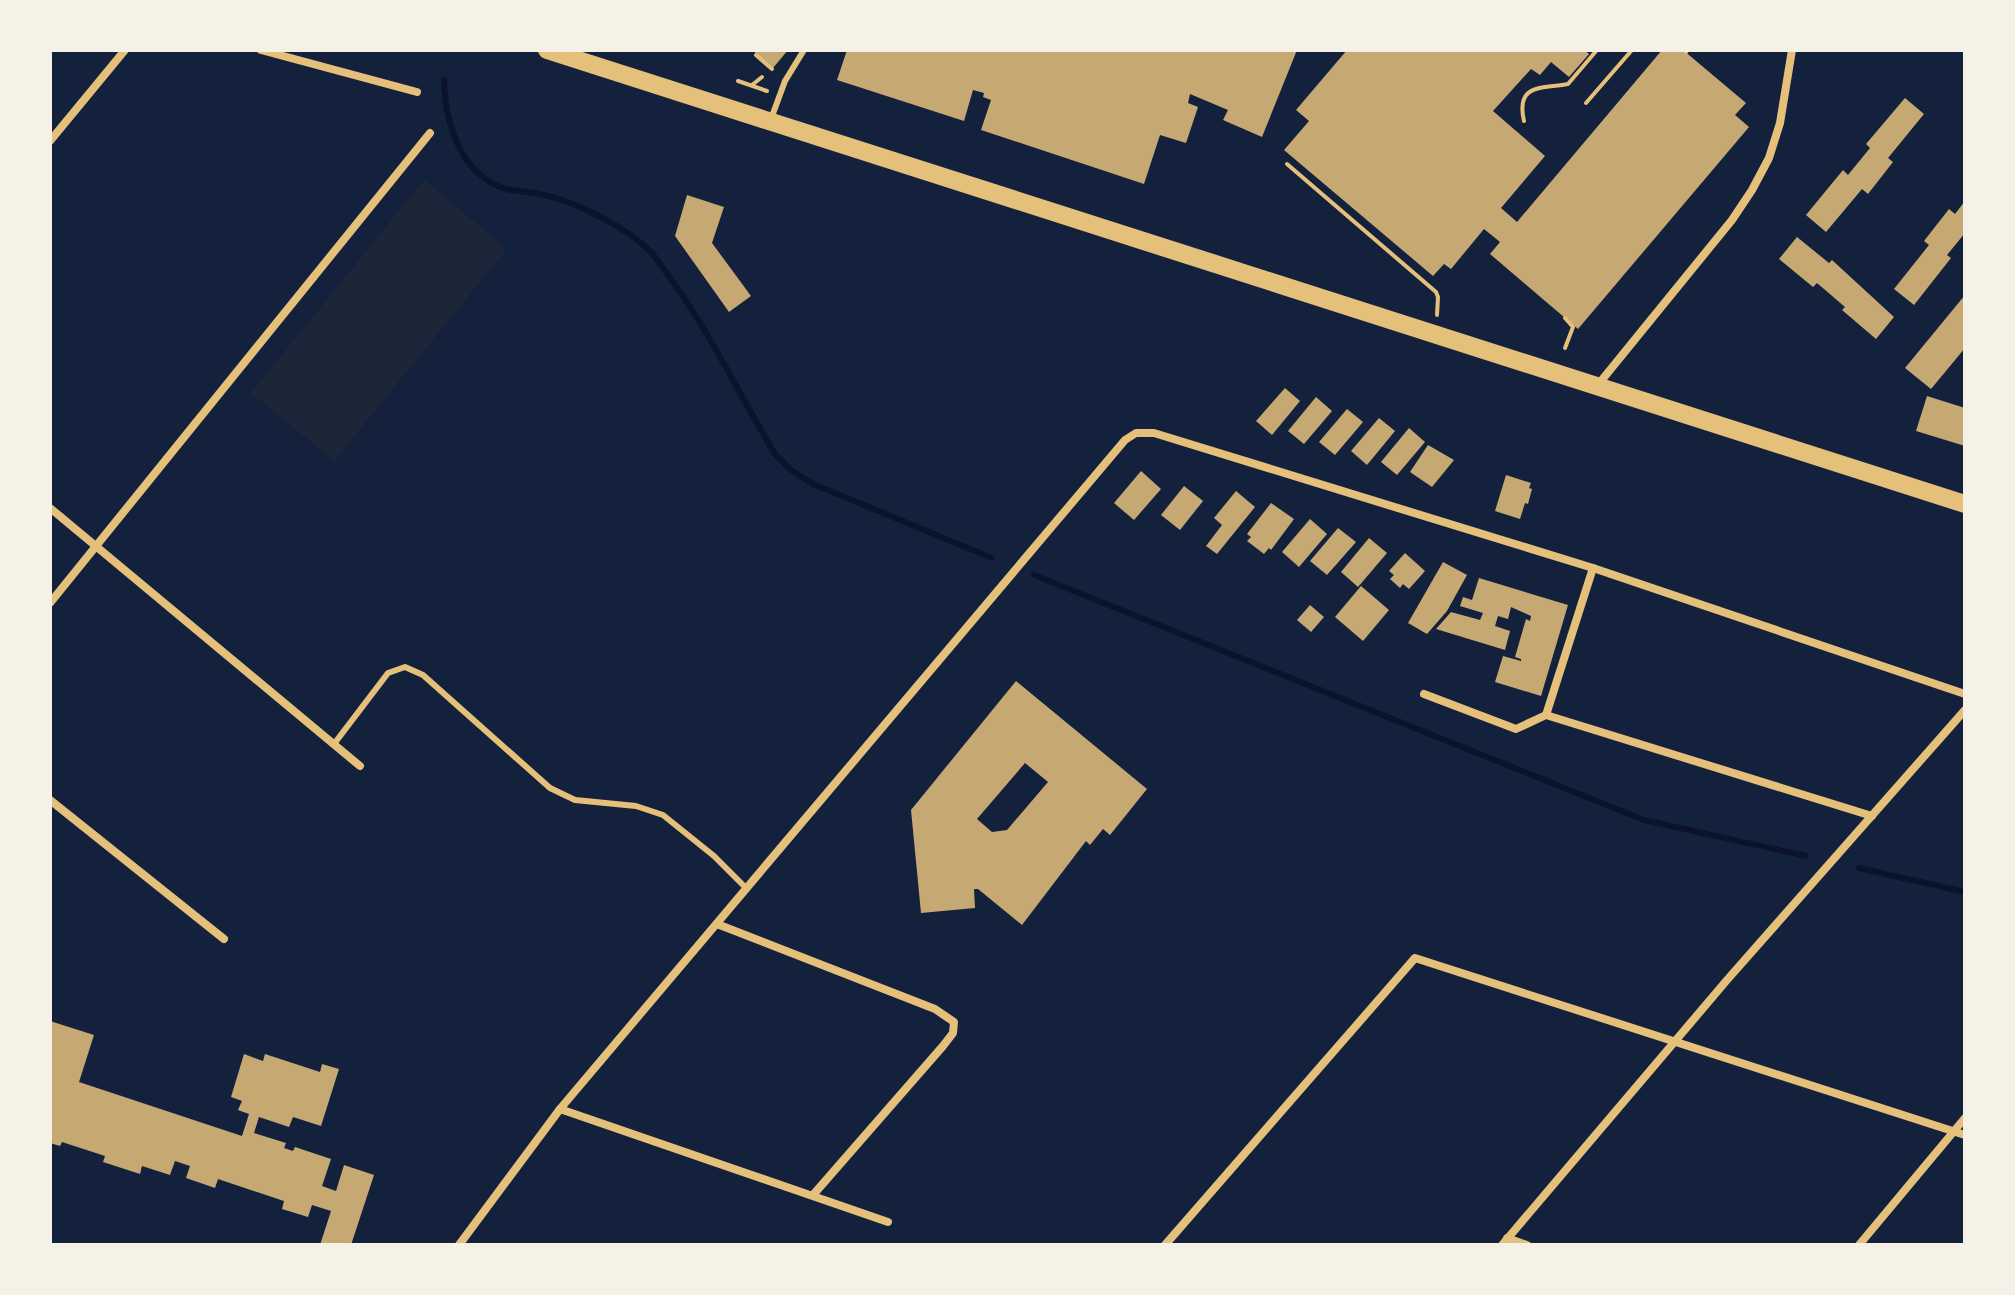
<svg xmlns="http://www.w3.org/2000/svg" width="2015" height="1295" font-family="Rubik,sans-serif">
<style>
.green{fill:#1d2539}
.lines{fill:none;stroke-linecap:round;stroke-linejoin:round}
.stream{stroke:#0b132b;stroke-width:6}
.building{fill:#c6a872;fill-rule:evenodd}
.path{stroke:#e5c07b;stroke-width:4}
.service{stroke:#e5c07b;stroke-width:6}
.minor{stroke:#e5c07b;stroke-width:8}
.primary{stroke:#e5c07b;stroke-width:18}
</style>
<rect width="100%" height="100%" fill="#14213d"/>
<!-- green -->
<path class="green" d="M 424,180 L 507,249 L 334,461 L 251,393 Z"/>
<g class="lines">
<!-- stream -->
<g class="stream">
<path d="M 444,80 C 445,122 460,175 506,189 C 520,192 534,192 548,196 C 579,203 628,229 650,251 C 659,261 667,274 675,285 C 713,338 741,398 775,454 L 791,470 L 813,484 L 992,558"/>
<path d="M 1034,575 L 1644,820 L 1806,856"/>
<path d="M 1859,868 L 1965,892"/>
</g>
</g>
<!-- building -->
<g class="building">
<path d="M 752,50 L 788,50 L 773,68 Z"/>
<path d="M 847,50 L 1297,50 L 1262,137 L 1223,120 L 1228,110 L 1190,94 L 1188,103 L 1198,107 L 1186,143 L 1160,135 L 1144,184 L 981,130 L 991,100 L 983,97 L 984,93 L 973,90 L 964,121 L 837,80 Z"/>
<path d="M 1347,50 L 1584,50 L 1589,54 L 1569,77 L 1551,62 L 1540,75 L 1531,69 L 1493,111 L 1545,156 L 1501,208 L 1517,222 L 1662,50 L 1683,50 L 1746,103 L 1735,115 L 1749,127 L 1578,329 L 1490,254 L 1500,242 L 1484,229 L 1451,269 L 1444,264 L 1433,276 L 1284,150 L 1309,121 L 1296,110 Z"/>
<path d="M 1905,98 L 1924,114 L 1888,158 L 1893,162 L 1868,194 L 1862,189 L 1826,232 L 1806,215 L 1843,170 L 1848,175 L 1870,148 L 1866,144 Z"/>
<path d="M 687,195 L 724,207 L 712,243 L 751,296 L 729,312 L 675,236 Z"/>
<path d="M 1965,201 L 1965,233 L 1947,255 L 1951,258 L 1914,305 L 1894,289 L 1929,245 L 1924,241 L 1949,209 L 1955,214 Z"/>
<path d="M 1797,237 L 1829,263 L 1832,260 L 1894,317 L 1876,339 L 1842,310 L 1845,307 L 1817,283 L 1813,287 L 1779,259 Z"/>
<path d="M 1965,295 L 1965,348 L 1931,389 L 1905,368 Z"/>
<path d="M 1285,388 L 1300,401 L 1272,435 L 1256,421 Z"/>
<path d="M 1927,396 L 1965,408 L 1965,446 L 1916,431 Z"/>
<path d="M 1316,397 L 1332,411 L 1304,444 L 1288,431 Z"/>
<path d="M 1347,409 L 1363,422 L 1335,455 L 1319,442 Z"/>
<path d="M 1379,418 L 1395,431 L 1367,465 L 1351,451 Z"/>
<path d="M 1409,428 L 1425,442 L 1397,475 L 1381,462 Z"/>
<path d="M 1428,445 L 1454,460 L 1432,487 L 1410,472 Z"/>
<path d="M 1141,471 L 1161,489 L 1134,520 L 1114,503 Z"/>
<path d="M 1506,475 L 1531,483 L 1529,488 L 1532,489 L 1528,504 L 1525,503 L 1520,519 L 1495,511 Z"/>
<path d="M 1184,486 L 1203,501 L 1180,530 L 1161,515 Z"/>
<path d="M 1236,491 L 1255,507 L 1217,554 L 1206,546 L 1222,525 L 1214,518 Z"/>
<path d="M 1271,503 L 1294,519 L 1271,550 L 1269,548 L 1264,554 L 1247,541 L 1251,537 L 1247,534 Z"/>
<path d="M 1310,519 L 1327,534 L 1299,567 L 1282,552 Z"/>
<path d="M 1338,528 L 1356,542 L 1327,575 L 1310,561 Z"/>
<path d="M 1369,538 L 1387,553 L 1358,587 L 1341,572 Z"/>
<path d="M 1405,553 L 1425,571 L 1409,589 L 1403,584 L 1400,588 L 1390,579 L 1394,575 L 1389,571 Z"/>
<path d="M 1443,562 L 1467,575 L 1447,611 L 1427,634 L 1408,623 Z"/>
<path d="M 1479,578 L 1568,605 L 1541,696 L 1495,682 L 1503,656 L 1521,661 L 1521,659 L 1515,657 L 1526,619 L 1530,621 L 1531,616 L 1511,607 L 1508,619 L 1498,616 L 1495,626 L 1510,631 L 1505,650 L 1436,629 L 1451,612 L 1480,620 L 1483,613 L 1460,606 L 1463,597 L 1472,600 Z"/>
<path d="M 1361,586 L 1389,610 L 1363,641 L 1335,617 Z"/>
<path d="M 1310,605 L 1324,617 L 1311,632 L 1297,620 Z"/>
<path d="M 1016,681 L 1147,789 L 1110,835 L 1103,829 L 1090,845 L 1086,841 L 1022,925 L 978,889 L 974,889 L 975,908 L 921,913 L 911,810 ZM 1025,763 L 1048,782 L 1007,830 L 992,832 L 977,819 Z"/>
<path d="M 50,1021 L 94,1035 L 79,1082 L 242,1136 L 249,1114 L 238,1110 L 242,1101 L 231,1097 L 244,1054 L 263,1061 L 265,1054 L 320,1072 L 322,1064 L 339,1069 L 321,1126 L 293,1117 L 289,1127 L 259,1117 L 254,1133 L 286,1143 L 284,1148 L 293,1151 L 295,1147 L 331,1159 L 322,1186 L 336,1191 L 344,1165 L 374,1175 L 351,1245 L 320,1245 L 331,1211 L 312,1205 L 308,1217 L 282,1209 L 284,1201 L 218,1179 L 215,1188 L 186,1178 L 190,1166 L 175,1161 L 170,1175 L 142,1166 L 140,1174 L 103,1162 L 105,1156 L 62,1142 L 60,1146 L 50,1143 Z"/>
</g>
<g class="lines">
<!-- path -->
<g class="path">
<path d="M 1686,52 L 1687,50"/>
<path d="M 756,55 L 772,69"/>
<path d="M 738,81 L 767,91"/>
<path d="M 752,85 L 762,77"/>
<path d="M 1586,103 L 1632,50"/>
<path d="M 1524,121 C 1515,82 1544,89 1568,84 L 1597,50"/>
<path d="M 1287,164 L 1436,292 L 1438,297 L 1437,315"/>
<path d="M 1565,348 L 1573,327 L 1565,318"/>
</g>
<!-- service -->
<g class="service">
<path d="M 771,119 L 785,81 L 804,50"/>
<path d="M 334,744 L 388,673 L 405,667 L 423,675 L 550,788 L 575,800 L 636,806 L 663,815 L 714,856 L 747,889"/>
</g>
<!-- minor -->
<g class="minor">
<path d="M 261,50 L 417,92"/>
<path d="M 50,141 L 125,50"/>
<path d="M 1597,386 L 1732,220 L 1752,190 L 1769,158 L 1780,123 L 1792,50"/>
<path d="M 50,508 L 360,766"/>
<path d="M 50,603 L 430,133"/>
<path d="M 1424,694 L 1516,729 L 1546,715 L 1872,816"/>
<path d="M 1546,715 L 1593,568"/>
<path d="M 50,800 L 224,939"/>
<path d="M 717,924 L 935,1009 L 954,1022 L 953,1033 L 943,1046 L 813,1195"/>
<path d="M 560,1109 L 888,1222"/>
<path d="M 1507,1238 L 1527,1245"/>
<path d="M 459,1245 L 560,1109 L 1125,440 L 1136,433 L 1154,433 L 1593,568 L 1965,694"/>
<path d="M 1165,1245 L 1415,958 L 1965,1135"/>
<path d="M 1502,1245 L 1727,980 L 1965,710"/>
<path d="M 1859,1245 L 1965,1118"/>
</g>
<!-- primary -->
<path class="primary" d="M 547,50 L 1965,504"/>
</g>
<!-- border -->
<rect width="2015" height="1295" fill="none" stroke="#f6f1e7" stroke-width="104"/>
</svg>
